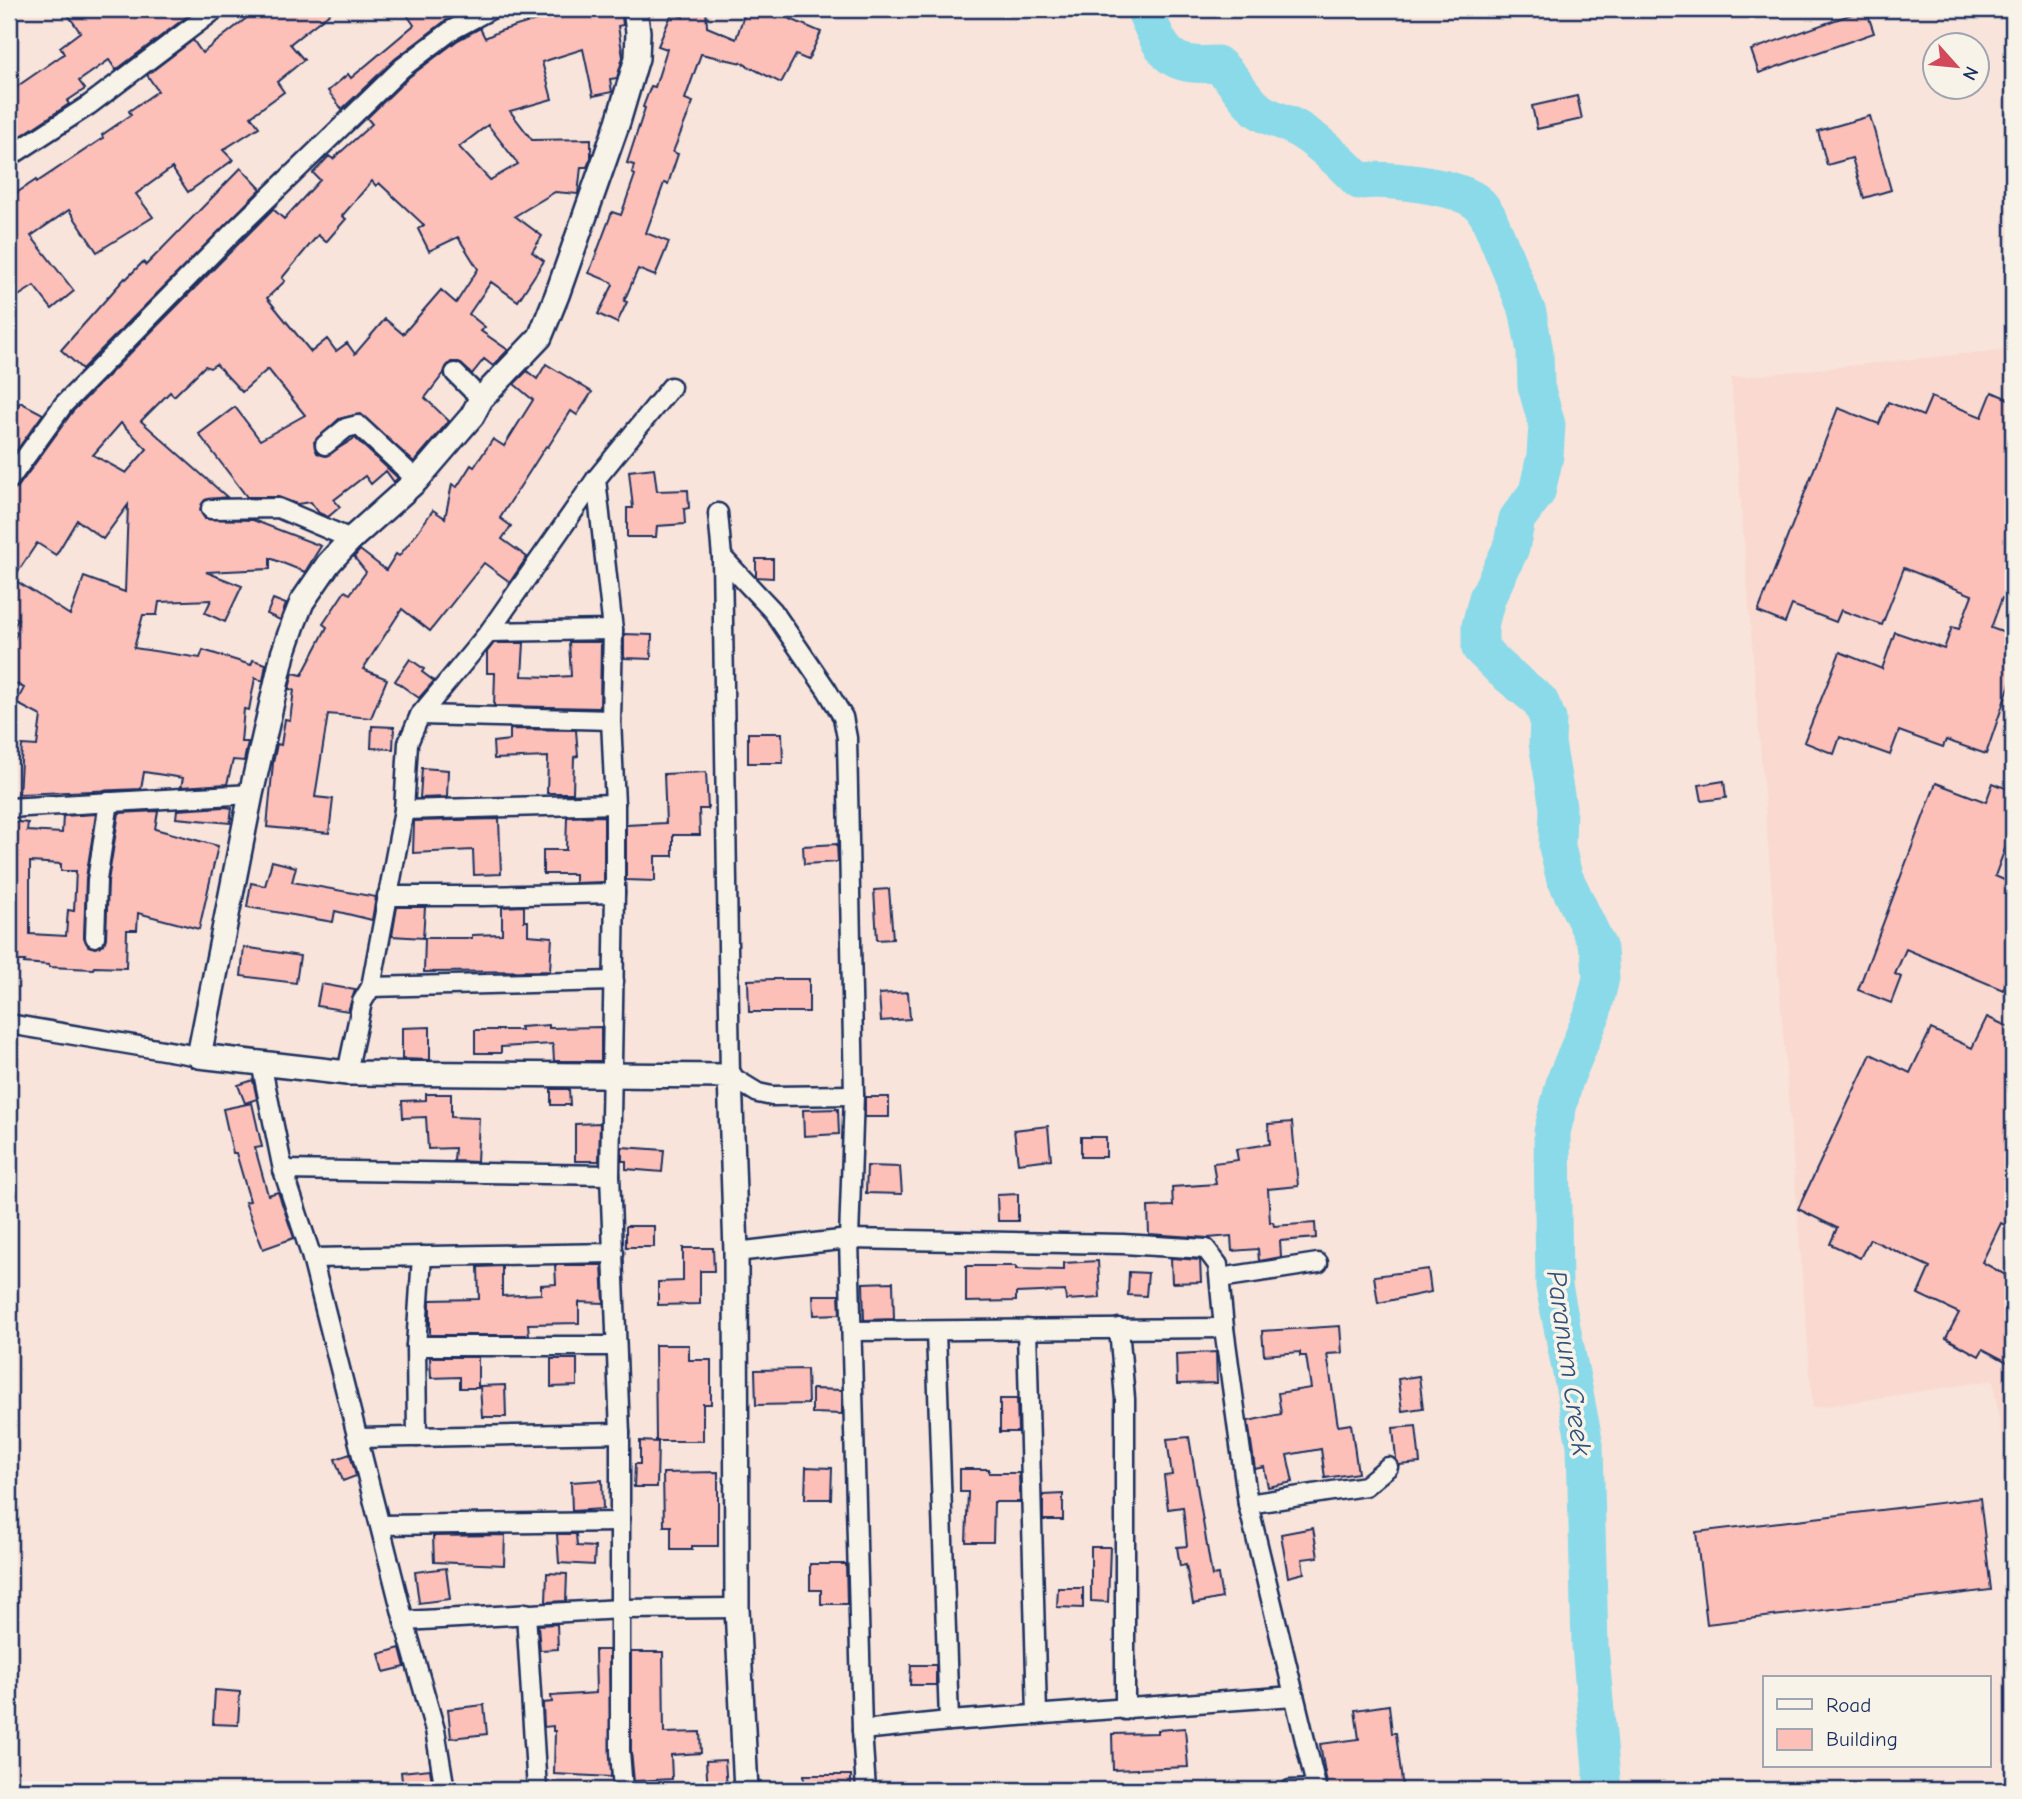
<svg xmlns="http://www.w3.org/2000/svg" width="2022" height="1799" font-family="'Comic Neue',sans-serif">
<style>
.built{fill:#f9d9d0}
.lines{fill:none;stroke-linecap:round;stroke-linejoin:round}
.river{stroke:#8bdae9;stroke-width:37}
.building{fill:#fcc0b9;stroke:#1b2f5e;stroke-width:2;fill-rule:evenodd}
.minor-casing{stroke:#1b2f5e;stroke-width:23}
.tertiary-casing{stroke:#1b2f5e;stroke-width:28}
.minor{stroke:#f7f3e8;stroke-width:18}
.tertiary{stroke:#f7f3e8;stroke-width:23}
.labels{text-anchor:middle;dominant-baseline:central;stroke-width:7;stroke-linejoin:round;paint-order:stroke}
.water-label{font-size:28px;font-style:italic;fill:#31517a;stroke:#f7f3e8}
</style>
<rect width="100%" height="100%" fill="#f8e4da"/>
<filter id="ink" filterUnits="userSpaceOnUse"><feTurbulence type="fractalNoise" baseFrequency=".0143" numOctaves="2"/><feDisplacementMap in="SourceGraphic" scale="14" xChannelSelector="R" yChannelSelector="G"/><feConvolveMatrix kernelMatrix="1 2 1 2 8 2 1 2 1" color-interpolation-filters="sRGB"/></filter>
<g filter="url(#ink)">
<!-- built -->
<path class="built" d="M 2013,349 L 2013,1508 L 1993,1380 L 1813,1408 L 1731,378 Z"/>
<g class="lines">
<!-- river -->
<path class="river" d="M 1144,9 C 1163,51 1165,68 1217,64 C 1234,77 1241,95 1257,109 C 1267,118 1284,121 1296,128 C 1320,142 1340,161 1359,181 C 1386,178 1457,185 1478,203 C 1482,206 1485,212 1488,216 L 1528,313 L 1535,352 L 1536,386 L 1547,425 L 1545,456 L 1537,492 L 1517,519 L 1511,548 L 1487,598 L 1480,626 L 1480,648 L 1502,670 L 1540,701 L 1548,719 L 1547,743 L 1558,807 L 1557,847 L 1564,876 L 1599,949 L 1601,978 L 1592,1015 L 1565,1080 L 1552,1132 L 1554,1286 L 1585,1445 L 1590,1646 L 1603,1790"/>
</g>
<!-- building -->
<g class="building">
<path d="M 64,9 L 197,9 L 116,70 L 109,60 L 79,81 L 85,89 L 67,101 L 69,104 L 9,144 L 9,92 L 64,54 L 60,47 L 80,32 Z"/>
<path d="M 258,9 L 335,9 L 290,44 L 304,60 L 277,82 L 284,92 L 251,116 L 259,127 L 223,150 L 233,160 L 188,192 L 172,168 L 136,194 L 153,217 L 97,252 L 69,210 L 31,236 L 74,291 L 52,309 L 34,286 L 9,302 L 9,198 L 36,180 L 37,182 L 103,138 L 102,135 L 131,115 L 129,111 L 158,91 L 147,75 L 193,40 L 202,53 Z"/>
<path d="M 403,9 L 467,9 L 445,21 L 395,59 L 342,109 L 328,91 L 348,74 L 351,78 L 414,25 Z"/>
<path d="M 572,9 L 621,9 L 623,25 L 618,26 L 623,57 L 617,78 L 610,79 L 612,92 L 593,96 L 583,49 L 542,62 L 552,99 L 510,111 L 532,140 L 591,139 L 591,158 L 587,167 L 581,167 L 578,194 L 555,192 L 515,216 L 542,236 L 532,252 L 544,261 L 518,301 L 491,282 L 469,314 L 485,327 L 481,331 L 508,350 L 493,366 L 484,359 L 472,374 L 459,362 L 451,362 L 447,366 L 444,373 L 425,398 L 449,421 L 414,462 L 360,414 L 339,419 L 314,442 L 317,453 L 326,456 L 355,438 L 398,478 L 394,482 L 386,471 L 371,484 L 365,476 L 334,500 L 340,507 L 328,517 L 319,513 L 311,502 L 297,504 L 278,497 L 247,497 L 199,434 L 235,407 L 260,440 L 305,415 L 268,369 L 242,392 L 216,364 L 210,368 L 205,366 L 174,396 L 170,392 L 141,421 L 227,497 L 205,500 L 200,510 L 205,519 L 253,520 L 321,546 L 305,572 L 270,558 L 270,569 L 206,572 L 242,586 L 225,622 L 205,613 L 211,600 L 159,602 L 157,615 L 143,615 L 134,648 L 200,658 L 203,650 L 251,665 L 253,660 L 266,664 L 263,681 L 255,678 L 249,710 L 244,709 L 241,742 L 248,742 L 244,761 L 233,760 L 227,784 L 181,787 L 183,778 L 144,772 L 141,789 L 19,794 L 22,745 L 37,746 L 41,716 L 16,703 L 24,688 L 9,680 L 9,649 L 17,633 L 12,630 L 18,619 L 9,614 L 9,491 L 18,487 L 73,411 L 273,209 L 284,219 L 320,180 L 313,173 L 329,156 L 333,159 L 372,124 L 367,118 L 409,77 L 458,40 L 480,28 L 485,38 L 500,31 ZM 488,125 L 518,164 L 490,180 L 459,147 ZM 372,181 L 376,186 L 379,183 L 424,225 L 418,229 L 429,251 L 458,237 L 478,269 L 456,303 L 441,290 L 403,334 L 385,319 L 355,354 L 347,343 L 336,351 L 327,339 L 311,352 L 267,298 L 285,281 L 282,278 L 318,235 L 326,242 L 346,219 L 342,216 ZM 121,423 L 147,449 L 126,473 L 93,455 ZM 128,505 L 125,592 L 84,577 L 70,615 L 13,579 L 37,543 L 56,555 L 77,520 L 103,539 Z"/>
<path d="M 683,9 L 706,9 L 707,27 L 736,39 L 746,9 L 767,9 L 821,32 L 808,60 L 796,55 L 781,83 L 742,63 L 701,54 L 685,99 L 693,102 L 673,152 L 678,154 L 668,184 L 664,183 L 646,233 L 669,242 L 655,276 L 638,269 L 624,301 L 627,302 L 617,323 L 598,314 L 613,285 L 611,282 L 589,273 L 612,212 L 621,215 L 635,175 L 632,173 L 634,165 L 627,163 L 645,108 L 643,107 L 651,86 L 655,87 L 667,49 L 658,46 L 672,13 L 683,17 Z"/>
<path d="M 1866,9 L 1874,33 L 1759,73 L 1751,50 Z"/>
<path d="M 1577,96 L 1582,119 L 1537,129 L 1532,106 Z"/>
<path d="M 1870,116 L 1891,190 L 1864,198 L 1852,158 L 1827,165 L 1818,131 Z"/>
<path d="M 241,168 L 261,189 L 82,369 L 61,350 L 125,278 L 126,279 L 143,262 L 146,265 Z"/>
<path d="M 546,364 L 592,392 L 577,415 L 571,411 L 548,447 L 546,446 L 500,518 L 511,526 L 502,539 L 527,557 L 510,582 L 484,563 L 430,631 L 402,609 L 363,669 L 387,679 L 371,718 L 328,714 L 315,797 L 333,799 L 329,833 L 267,827 L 273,763 L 277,744 L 281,745 L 285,719 L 290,720 L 294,690 L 289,689 L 293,673 L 302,675 L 327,627 L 323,624 L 345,591 L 350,594 L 366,572 L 354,557 L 360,550 L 386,570 L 396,554 L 399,556 L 414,537 L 433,510 L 445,518 L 452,484 L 457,487 L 471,465 L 474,467 L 493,439 L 504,446 L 533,400 L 514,384 L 527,371 L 537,379 Z"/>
<path d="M 1992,392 L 2013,401 L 2013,603 L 2002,598 L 1991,628 L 2013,636 L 2013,675 L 1986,754 L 1946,740 L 1943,747 L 1899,731 L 1890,755 L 1840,737 L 1834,754 L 1804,742 L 1840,652 L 1882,669 L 1895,632 L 1944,649 L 1952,627 L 1959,629 L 1972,595 L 1904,568 L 1882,625 L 1841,610 L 1836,622 L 1792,605 L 1785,623 L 1758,612 L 1838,408 L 1879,424 L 1888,402 L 1923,416 L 1931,397 L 1982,417 Z"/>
<path d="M 20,402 L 43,414 L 9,461 L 9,424 Z"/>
<path d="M 654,468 L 657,491 L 688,490 L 689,508 L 684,509 L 685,524 L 657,526 L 656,537 L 627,537 L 627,508 L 633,508 L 629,471 Z"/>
<path d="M 756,559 L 773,559 L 773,578 L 756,577 Z"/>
<path d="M 273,599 L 286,604 L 280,620 L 267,614 Z"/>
<path d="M 624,634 L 652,635 L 651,659 L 624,658 Z"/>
<path d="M 569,642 L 601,642 L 600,708 L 494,706 L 495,673 L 487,673 L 487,652 L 494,643 L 524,643 L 522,676 L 555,677 L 571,676 Z"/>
<path d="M 410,659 L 424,669 L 422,672 L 434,681 L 419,698 L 395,681 Z"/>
<path d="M 372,726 L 394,727 L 393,749 L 371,748 Z"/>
<path d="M 510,729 L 576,730 L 578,756 L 574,757 L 573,793 L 547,793 L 548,757 L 494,759 L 493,742 L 510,740 Z"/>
<path d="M 748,733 L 782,733 L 783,763 L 748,763 Z"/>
<path d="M 422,768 L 448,770 L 447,797 L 420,798 Z"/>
<path d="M 706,772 L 708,809 L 699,809 L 700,835 L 673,835 L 673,856 L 655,856 L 655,881 L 626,880 L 626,825 L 666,823 L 664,774 Z"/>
<path d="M 1724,781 L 1726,798 L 1702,801 L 1699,785 Z"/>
<path d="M 1936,783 L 1986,802 L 1993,783 L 2013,791 L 2013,827 L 1995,876 L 2013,884 L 2013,966 L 2003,990 L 1906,949 L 1895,974 L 1901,977 L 1891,1003 L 1858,990 Z"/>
<path d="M 225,807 L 232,808 L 230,823 L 176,818 L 177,810 Z"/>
<path d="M 158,811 L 155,829 L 218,846 L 199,929 L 138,913 L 137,930 L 127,930 L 126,968 L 94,967 L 93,969 L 49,967 L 49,965 L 24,963 L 25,961 L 9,961 L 9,821 L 28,823 L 27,831 L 62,833 L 63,816 L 96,814 L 86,878 L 84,937 L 88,946 L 95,948 L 104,944 L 106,938 L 108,881 L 119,813 ZM 30,862 L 61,864 L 61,871 L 76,871 L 74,911 L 68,910 L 66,936 L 30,934 Z"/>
<path d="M 604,816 L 604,882 L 575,883 L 575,874 L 543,874 L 543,850 L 566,850 L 567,817 Z"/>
<path d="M 499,819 L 501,874 L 474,875 L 473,850 L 413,853 L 414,821 Z"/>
<path d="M 837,844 L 838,862 L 804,864 L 803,846 Z"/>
<path d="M 272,861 L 296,867 L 292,882 L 376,897 L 372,920 L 335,911 L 333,922 L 247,907 L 251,883 L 265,886 Z"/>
<path d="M 889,889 L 893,939 L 877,940 L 874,890 Z"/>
<path d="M 524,906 L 524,921 L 528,921 L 528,935 L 552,937 L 550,971 L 424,972 L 425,938 L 472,938 L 472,935 L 502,934 L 502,907 Z"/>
<path d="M 397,907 L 425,907 L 423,938 L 392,936 Z"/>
<path d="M 244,947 L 300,956 L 296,983 L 241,976 Z"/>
<path d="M 773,979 L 809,979 L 809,1012 L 749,1012 L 748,980 Z"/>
<path d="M 321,984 L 355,990 L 348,1011 L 317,1006 Z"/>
<path d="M 908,992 L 910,1019 L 881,1021 L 879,994 Z"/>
<path d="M 1987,1017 L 2013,1029 L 2013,1229 L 2001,1223 L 1982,1262 L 2013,1279 L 2013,1365 L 1983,1349 L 1979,1356 L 1946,1338 L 1959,1313 L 1918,1294 L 1930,1267 L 1870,1239 L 1860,1258 L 1830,1244 L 1837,1228 L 1798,1209 L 1871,1054 L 1910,1073 L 1931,1029 L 1972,1048 Z"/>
<path d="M 549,1025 L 549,1028 L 601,1027 L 601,1061 L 554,1061 L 553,1044 L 501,1047 L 501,1053 L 475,1053 L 475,1030 L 521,1030 L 520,1027 Z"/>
<path d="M 430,1027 L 430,1060 L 402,1059 L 402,1028 Z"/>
<path d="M 253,1080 L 257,1099 L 245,1103 L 238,1085 Z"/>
<path d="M 551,1089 L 569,1089 L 570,1105 L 551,1105 Z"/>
<path d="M 426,1094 L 451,1094 L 451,1117 L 479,1118 L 477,1162 L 454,1161 L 455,1148 L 428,1149 L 426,1117 L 403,1118 L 402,1101 L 426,1100 Z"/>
<rect x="865" y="1097" width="24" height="20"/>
<path d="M 252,1103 L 262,1147 L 255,1148 L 268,1195 L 278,1192 L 294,1238 L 263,1249 L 245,1202 L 250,1201 L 236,1153 L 233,1153 L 223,1109 Z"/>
<path d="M 838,1109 L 839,1134 L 804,1136 L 803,1110 Z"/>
<path d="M 1292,1122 L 1298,1186 L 1268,1189 L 1270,1222 L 1273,1222 L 1274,1226 L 1315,1223 L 1316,1238 L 1280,1241 L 1281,1257 L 1259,1261 L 1258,1249 L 1232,1251 L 1231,1236 L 1208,1238 L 1149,1234 L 1148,1207 L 1173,1206 L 1172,1187 L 1216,1184 L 1213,1163 L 1238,1160 L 1236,1149 L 1270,1144 L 1268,1124 Z"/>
<path d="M 600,1123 L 599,1161 L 575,1161 L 575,1124 Z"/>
<path d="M 1048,1126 L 1051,1159 L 1018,1163 L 1014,1130 Z"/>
<rect x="1081" y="1137" width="25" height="20"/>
<path d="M 622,1147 L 664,1150 L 662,1172 L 626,1169 L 626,1161 L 622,1161 Z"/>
<path d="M 867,1166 L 900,1167 L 902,1194 L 866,1193 Z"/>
<path d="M 1018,1194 L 1018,1221 L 998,1221 L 997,1195 Z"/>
<rect x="626" y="1226" width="28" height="21"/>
<path d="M 683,1248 L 713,1248 L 714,1271 L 700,1271 L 700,1304 L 658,1305 L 658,1282 L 683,1281 Z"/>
<path d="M 1171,1258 L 1200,1260 L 1201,1282 L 1172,1283 Z"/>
<path d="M 1098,1261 L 1100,1298 L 1066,1300 L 1065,1291 L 1016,1293 L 1016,1301 L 966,1302 L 966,1266 L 1016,1266 L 1016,1269 L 1064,1270 L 1064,1263 Z"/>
<path d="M 555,1265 L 602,1265 L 604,1303 L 579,1302 L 579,1323 L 528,1324 L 529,1335 L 430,1335 L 430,1300 L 479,1299 L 478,1267 L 502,1266 L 502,1296 L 541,1294 L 541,1285 L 556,1284 Z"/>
<path d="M 1428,1269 L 1431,1292 L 1378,1303 L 1374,1276 Z"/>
<path d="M 1129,1272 L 1148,1273 L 1146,1296 L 1128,1295 Z"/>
<path d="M 893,1282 L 894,1319 L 864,1320 L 863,1283 Z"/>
<path d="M 813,1295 L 839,1295 L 840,1314 L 814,1315 Z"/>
<path d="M 1340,1326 L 1342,1353 L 1327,1354 L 1338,1426 L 1351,1424 L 1358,1473 L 1325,1478 L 1321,1449 L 1287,1455 L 1293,1482 L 1268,1487 L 1264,1467 L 1255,1469 L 1248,1421 L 1281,1414 L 1278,1393 L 1311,1388 L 1306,1356 L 1300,1356 L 1300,1352 L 1264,1355 L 1262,1331 Z"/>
<path d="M 655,1345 L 689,1345 L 689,1360 L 711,1360 L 711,1404 L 703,1404 L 703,1441 L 656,1441 Z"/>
<path d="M 1216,1352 L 1217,1383 L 1177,1384 L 1176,1354 Z"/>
<path d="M 430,1357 L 478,1357 L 478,1388 L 460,1388 L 460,1377 L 431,1378 Z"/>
<path d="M 551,1359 L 577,1359 L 577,1386 L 551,1387 Z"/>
<path d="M 807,1369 L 808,1404 L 756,1405 L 755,1370 Z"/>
<path d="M 1419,1376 L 1423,1408 L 1402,1411 L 1398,1379 Z"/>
<path d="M 505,1385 L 506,1417 L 482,1417 L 480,1386 Z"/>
<path d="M 812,1389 L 842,1390 L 842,1414 L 812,1413 Z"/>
<path d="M 1000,1399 L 1017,1399 L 1018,1432 L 1000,1432 Z"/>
<path d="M 1416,1426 L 1420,1463 L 1399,1465 L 1396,1459 L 1393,1428 Z"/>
<path d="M 1189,1437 L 1212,1576 L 1218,1575 L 1222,1598 L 1193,1604 L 1186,1565 L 1180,1566 L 1177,1547 L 1187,1546 L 1183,1507 L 1168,1509 L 1164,1476 L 1172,1475 L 1167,1439 Z"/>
<path d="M 640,1441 L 658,1442 L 657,1487 L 634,1487 L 635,1464 L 640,1464 Z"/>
<path d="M 350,1454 L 356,1476 L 343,1481 L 335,1459 Z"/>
<path d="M 806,1467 L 832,1468 L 831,1499 L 805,1499 Z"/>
<path d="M 960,1469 L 989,1469 L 989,1473 L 1019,1473 L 1020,1502 L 994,1502 L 993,1542 L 966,1542 L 968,1492 L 960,1492 Z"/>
<path d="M 718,1472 L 718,1546 L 692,1546 L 692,1550 L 671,1550 L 671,1526 L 664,1526 L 663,1473 Z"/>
<path d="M 602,1480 L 603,1509 L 572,1511 L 571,1482 Z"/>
<path d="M 1063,1494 L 1063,1520 L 1043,1520 L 1043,1495 Z"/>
<path d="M 1980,1498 L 1991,1590 L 1707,1624 L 1696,1532 Z"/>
<path d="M 1313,1528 L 1318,1557 L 1302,1559 L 1304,1573 L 1288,1577 L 1281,1534 Z"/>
<path d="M 557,1534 L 576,1534 L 577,1546 L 595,1547 L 594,1565 L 559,1563 Z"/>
<path d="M 505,1535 L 504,1565 L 434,1562 L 433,1536 Z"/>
<path d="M 1091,1547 L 1110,1547 L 1108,1602 L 1091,1601 Z"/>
<path d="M 810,1564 L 846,1564 L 847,1604 L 821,1604 L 821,1590 L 810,1590 Z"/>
<path d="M 446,1568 L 450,1599 L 419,1603 L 415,1572 Z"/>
<path d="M 547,1573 L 567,1574 L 566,1601 L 546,1602 Z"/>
<path d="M 1058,1588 L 1083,1588 L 1083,1608 L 1057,1607 Z"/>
<path d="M 557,1624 L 558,1649 L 540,1650 L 538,1625 Z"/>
<path d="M 400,1648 L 405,1667 L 384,1672 L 379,1654 Z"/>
<path d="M 595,1650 L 609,1650 L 611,1777 L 554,1774 L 555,1731 L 553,1731 L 553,1726 L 544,1727 L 543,1703 L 552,1702 L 551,1696 L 596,1693 Z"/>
<path d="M 631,1652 L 663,1652 L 664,1733 L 700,1732 L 701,1753 L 671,1755 L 672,1779 L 634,1781 L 631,1751 Z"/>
<path d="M 911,1665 L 936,1665 L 936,1685 L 910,1685 Z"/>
<path d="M 215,1690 L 240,1692 L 238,1725 L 213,1724 Z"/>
<path d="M 484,1705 L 487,1734 L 451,1738 L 448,1709 Z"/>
<path d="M 1389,1705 L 1392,1733 L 1396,1733 L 1403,1790 L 1328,1790 L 1320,1744 L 1359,1739 L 1355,1710 Z"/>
<path d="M 1185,1728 L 1188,1767 L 1113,1770 L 1112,1734 L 1158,1733 L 1158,1730 Z"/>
<path d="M 725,1760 L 727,1789 L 708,1790 L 706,1761 Z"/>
<path d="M 430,1769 L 433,1789 L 403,1790 L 401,1772 Z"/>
<rect x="804" y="1775" width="47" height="15"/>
</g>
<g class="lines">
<!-- minor casing -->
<g class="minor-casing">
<g id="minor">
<path d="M 9,157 L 89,105 L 216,9"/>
<path d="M 455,373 L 481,399"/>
<path d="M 325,445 L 346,428 L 358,425 L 417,480"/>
<path d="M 596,479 L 613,630 L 611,720 L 615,804 L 615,893 L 610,1175 L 620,1433 L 620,1751 L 623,1790"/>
<path d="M 9,480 L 64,404 L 233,232 L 402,68 L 452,30 L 491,9"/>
<path d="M 211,509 L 278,508 L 351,539"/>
<path d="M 718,513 L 722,557 L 730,1076 L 758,1093 L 772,1096 L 854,1095"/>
<path d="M 722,557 L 773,611 L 827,690 L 843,717 L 847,738 L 854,1095 L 849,1239 L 862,1730 L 866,1790"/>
<path d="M 489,632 L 613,630"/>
<path d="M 420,715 L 611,720"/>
<path d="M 9,808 L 251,794"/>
<path d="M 404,810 L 615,804"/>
<path d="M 387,896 L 483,896 L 615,893"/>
<path d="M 95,937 L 97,880 L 109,802"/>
<path d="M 371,987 L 614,981"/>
<path d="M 9,1024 L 199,1056"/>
<path d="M 261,1063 L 283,1170 L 312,1258 L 404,1621 L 435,1730 L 445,1790"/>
<path d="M 347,1073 L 362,1002 L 371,987 L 404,810 L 408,743 L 420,715 L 489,632 L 596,479 L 671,387"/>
<path d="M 283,1170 L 610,1175"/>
<path d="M 736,1252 L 849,1239 L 1123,1244 L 1206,1249 L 1218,1265 L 1224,1328 L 1248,1504 L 1317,1790"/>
<path d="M 312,1258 L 614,1253"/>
<path d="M 1220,1278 L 1318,1263"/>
<path d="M 1119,1328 L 1125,1399 L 1125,1710"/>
<path d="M 1027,1329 L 1037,1715"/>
<path d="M 852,1331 L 1224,1328"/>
<path d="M 936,1331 L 949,1721"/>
<path d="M 416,1346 L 616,1346"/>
<path d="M 417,1437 L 416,1346 L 422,1256"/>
<path d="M 358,1438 L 620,1433"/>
<path d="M 1248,1504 L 1365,1486 L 1388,1467"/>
<path d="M 381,1525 L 620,1522"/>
<path d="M 526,1613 L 537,1790"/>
<path d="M 404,1621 L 621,1609 L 737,1608"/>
<path d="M 862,1730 L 949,1721 L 1294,1696"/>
<path d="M 1290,1790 L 1317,1789"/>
</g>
</g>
<!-- tertiary casing -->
<g class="tertiary-casing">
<path id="tertiary" d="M 635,9 L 638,32 L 637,58 L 618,122 L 557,295 L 540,337 L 481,399 L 472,416 L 417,480 L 351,539 L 328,564 L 302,602 L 294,622 L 283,654 L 251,794 L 199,1056 L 347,1073 L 730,1076 L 736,1252 L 737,1608 L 746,1790"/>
</g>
<!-- minor -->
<use href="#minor" class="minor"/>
<!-- tertiary -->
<use href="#tertiary" class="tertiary"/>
</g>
</g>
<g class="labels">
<!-- water labels -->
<g class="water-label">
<text transform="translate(1569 1363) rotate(82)">Paranum Creek</text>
</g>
</g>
<!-- margin -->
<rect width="2022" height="1799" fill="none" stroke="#f7f3e8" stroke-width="35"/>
<rect x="18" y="18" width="1987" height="1764" fill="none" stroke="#1b2f5e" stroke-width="2.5" filter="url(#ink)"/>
<!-- legend -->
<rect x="1763" y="1676" width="228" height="91" fill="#f7f3e8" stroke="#9fa5b1" stroke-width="2"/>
<rect x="1777" y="1699" width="35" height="10" fill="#f7f3e8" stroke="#9fa5b1" stroke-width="2"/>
<text x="1826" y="1712" font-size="21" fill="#1b2f5e">Road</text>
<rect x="1777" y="1729" width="35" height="21" fill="#fcc0b9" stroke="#9fa5b1" stroke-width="2"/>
<text x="1826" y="1746" font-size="21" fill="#1b2f5e">Building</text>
<!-- north arrow -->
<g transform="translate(1956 66) rotate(117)"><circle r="33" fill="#f7f3e8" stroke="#9fa5b1" stroke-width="2"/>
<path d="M0-5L12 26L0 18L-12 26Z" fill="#d1495b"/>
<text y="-10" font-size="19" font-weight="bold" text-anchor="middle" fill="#1b2f5e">N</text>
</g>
</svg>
